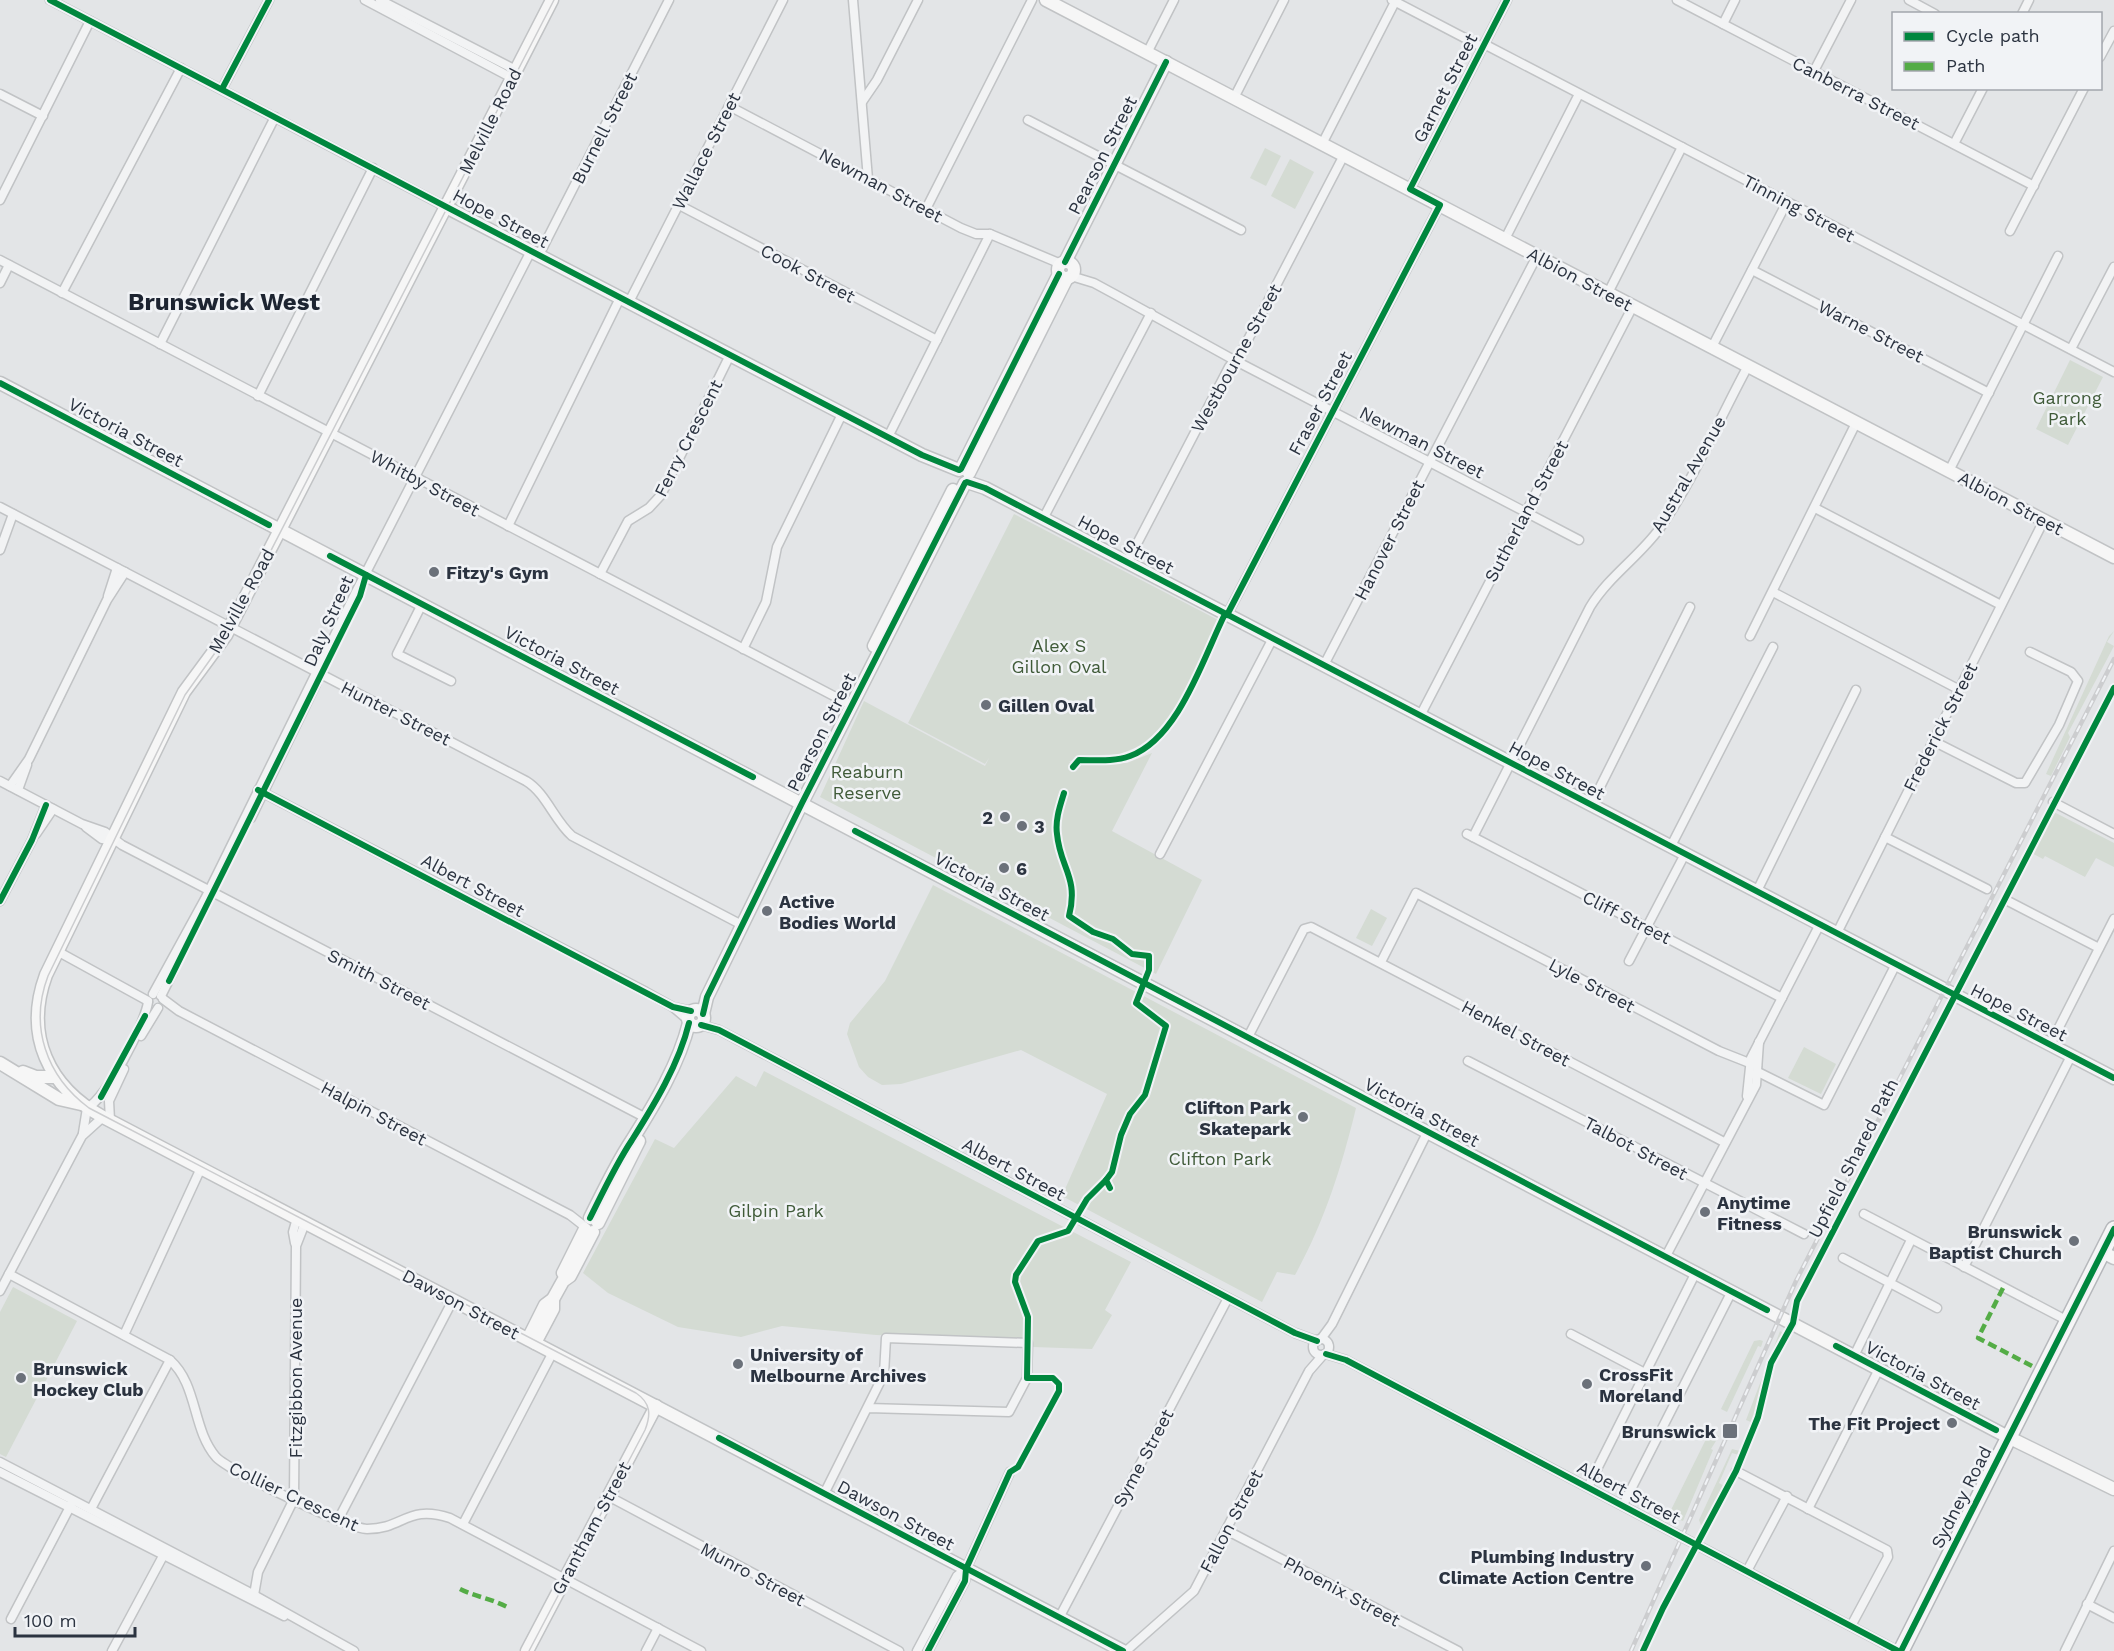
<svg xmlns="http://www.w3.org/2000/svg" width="2114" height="1651" font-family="'Work Sans',sans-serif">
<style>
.green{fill:#d4dbd3}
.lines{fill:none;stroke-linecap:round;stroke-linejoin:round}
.street-casing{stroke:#c1c3c5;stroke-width:11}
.secondary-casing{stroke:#c1c3c5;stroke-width:15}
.highway-casing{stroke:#b6b8bc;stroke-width:18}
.street{stroke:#f2f3f4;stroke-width:8}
.secondary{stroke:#f6f6f6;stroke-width:12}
.highway{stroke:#f6f6f6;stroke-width:15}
.tram{stroke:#cccdcf;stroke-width:1.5}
.rail-casing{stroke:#cccdcf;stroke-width:4.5}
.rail{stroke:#f1f3f6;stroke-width:2;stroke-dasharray:7;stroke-linecap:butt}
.quiet{stroke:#54ac46;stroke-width:4.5;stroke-dasharray:9 4.5;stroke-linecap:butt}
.cycleway-casing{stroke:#f1f3f6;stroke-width:10}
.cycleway{stroke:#00873e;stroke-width:6}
.poi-dot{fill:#6b717a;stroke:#f1f3f6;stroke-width:2}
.labels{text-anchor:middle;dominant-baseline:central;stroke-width:5;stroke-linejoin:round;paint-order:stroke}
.street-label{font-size:18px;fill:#2b3340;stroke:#f1f3f6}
.park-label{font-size:18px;fill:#405b39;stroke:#f1f3f6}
.poi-label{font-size:18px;font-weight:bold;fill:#2b3340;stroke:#f1f3f6;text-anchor:start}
.district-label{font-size:24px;font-weight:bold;fill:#1d2431;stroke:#f1f3f6}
</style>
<rect width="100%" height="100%" fill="#e3e5e7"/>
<!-- green -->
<g class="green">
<path d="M 1265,148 L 1281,156 L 1266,186 L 1250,178 Z"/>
<path d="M 1290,159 L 1314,172 L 1295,209 L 1271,196 Z"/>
<path d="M 2070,360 L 2103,377 L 2068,445 L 2036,429 Z"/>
<path d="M 1014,514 L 1220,621 L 1169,723 L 1147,743 L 1120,754 L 1081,756 L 1069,762 L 1127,763 L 1152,753 L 1112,831 L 1202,880 L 1156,974 L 820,797 L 864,701 L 985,766 L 989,758 L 985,764 L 908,723 Z"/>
<path d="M 2114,631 L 2107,642 L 2114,646 L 2068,733 L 2070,737 L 2051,776 L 2046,774 L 2109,636 Z"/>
<path d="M 2050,810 L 2114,843 L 2114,867 L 2096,858 L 2085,877 L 2045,856 L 2043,859 L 2028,851 Z"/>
<path d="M 933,885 L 1356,1108 C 1342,1166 1324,1223 1295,1275 L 1277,1272 L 1262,1302 L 1062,1196 L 1107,1094 L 1021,1050 L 901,1084 L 882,1085 L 868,1077 L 859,1067 L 847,1034 L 850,1023 L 885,981 Z"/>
<path d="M 1371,909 L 1387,918 L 1372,946 L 1356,938 Z"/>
<path d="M 1804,1047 L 1836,1064 L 1821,1094 L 1788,1078 Z"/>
<path d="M 764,1071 L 1131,1262 L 1105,1310 L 1112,1315 L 1092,1349 L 1033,1347 L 1032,1341 L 876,1335 L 782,1326 L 741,1337 L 678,1327 L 608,1293 L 583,1273 L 655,1139 L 674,1148 L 736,1076 L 756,1087 Z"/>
<path d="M 13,1287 L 77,1321 L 6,1457 L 0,1454 L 0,1312 Z"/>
<path d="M 1780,1331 L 1785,1334 L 1772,1359 L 1753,1423 L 1746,1420 Z"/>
<path d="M 1760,1340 L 1763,1341 L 1761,1347 L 1758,1346 L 1727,1412 L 1721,1409 L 1754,1341 Z"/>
<path d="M 1712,1427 L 1717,1429 L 1715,1434 L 1719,1436 L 1711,1449 L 1713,1450 L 1683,1521 L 1668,1516 Z"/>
<path d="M 1732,1449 L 1740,1451 L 1739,1455 L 1732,1453 L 1719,1483 L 1726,1487 L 1706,1524 L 1701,1525 L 1699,1520 Z"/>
</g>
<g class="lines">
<!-- street casing -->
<g class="street-casing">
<g id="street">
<path d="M 50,0 L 446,207"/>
<path d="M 365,0 L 512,78"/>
<path d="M 380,0 L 516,70"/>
<path d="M 853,0 L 868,179"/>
<path d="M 1392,0 L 1482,47"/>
<path d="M 1677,0 L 2034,186"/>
<path d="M 1909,0 L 1935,14"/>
<path d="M 2022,14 L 2029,0"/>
<path d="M 1723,24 L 1735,0"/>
<path d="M 1484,44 L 2114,372"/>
<path d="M 1147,53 L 1174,0"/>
<path d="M 2100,57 L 2114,31"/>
<path d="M 1814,71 L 1851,0"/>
<path d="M 222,89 L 269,0"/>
<path d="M 0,94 L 43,116"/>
<path d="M 1234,98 L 1284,0"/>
<path d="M 862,102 L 877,80 L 918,0"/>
<path d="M 729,106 L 961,228 L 976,234 L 990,234 L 1061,264"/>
<path d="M 1028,120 L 1241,230"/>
<path d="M 1322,144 L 1396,0"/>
<path d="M 1954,144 L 1983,88"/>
<path d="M 1410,189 L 1507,0"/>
<path d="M 0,200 L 90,21"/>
<path d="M 679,205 L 937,340"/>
<path d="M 926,209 L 1032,0"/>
<path d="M 2010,231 L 2084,88"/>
<path d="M 1505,239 L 1579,94"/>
<path d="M 539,255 L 669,0"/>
<path d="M 0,260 L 851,705"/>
<path d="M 1752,270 L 1989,393"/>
<path d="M 1071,276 L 1094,283 L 1118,296 L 1234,360 L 1579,540"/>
<path d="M 0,283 L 9,265"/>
<path d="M 62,293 L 181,68"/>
<path d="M 1608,293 L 1682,147"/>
<path d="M 629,302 L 783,0"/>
<path d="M 160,344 L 275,117"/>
<path d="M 1712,347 L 1787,202"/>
<path d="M 2071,349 L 2114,267"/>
<path d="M 258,396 L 373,168"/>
<path d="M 888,437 L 990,234"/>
<path d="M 1949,471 L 2058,256"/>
<path d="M 0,507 L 526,781 C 546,793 554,820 572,836 L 742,925"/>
<path d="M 1815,508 L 2001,605"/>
<path d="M 1044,517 L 1151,313"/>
<path d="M 508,526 L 620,298"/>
<path d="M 0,550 L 13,514"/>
<path d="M 1128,561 L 1229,367 L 1242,351 L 1344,155"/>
<path d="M 600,574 L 628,521 L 649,508 L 661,495 L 730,355"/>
<path d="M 1773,592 L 1958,689"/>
<path d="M 108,596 L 117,568"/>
<path d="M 422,604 L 397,654 L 451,681"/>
<path d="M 1227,615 L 1440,205"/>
<path d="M 1750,636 L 1856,423"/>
<path d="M 743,649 L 766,602 L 777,547 L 842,414"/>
<path d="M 1324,665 L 1537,256"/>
<path d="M 1420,716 L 1633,306"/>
<path d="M 1933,741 L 2016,783 L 2025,783 L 2059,725 L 2078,681 L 2071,672 L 2030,652"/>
<path d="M 0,781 L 82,824 L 105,832 L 122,845 L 646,1118"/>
<path d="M 10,786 L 29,759 L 107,600 L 125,572"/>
<path d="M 18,790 L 27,765"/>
<path d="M 258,790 L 646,992 L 673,1007 L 687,1019"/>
<path d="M 2053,802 L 2114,834"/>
<path d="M 1591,805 L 1690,607"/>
<path d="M 251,818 L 316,684"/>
<path d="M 86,827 L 102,839 L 112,840"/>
<path d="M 36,834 L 53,809"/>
<path d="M 1467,834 L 1473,837 L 1590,607 C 1609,576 1639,557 1660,528 C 1695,478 1719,419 1748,366"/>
<path d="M 1473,837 L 1782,998"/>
<path d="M 1885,837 L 1987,889"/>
<path d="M 1671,846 L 1773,647"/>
<path d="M 1160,854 L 1273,638"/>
<path d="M 1757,891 L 1856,690"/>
<path d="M 2006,900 L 2099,948"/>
<path d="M 0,901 L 32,840 L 46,805"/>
<path d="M 1837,933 L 2044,520"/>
<path d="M 57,951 L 148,1001"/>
<path d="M 1629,961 L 1685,854"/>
<path d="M 1381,962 L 1416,893 L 1719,1051 L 1757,1066"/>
<path d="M 153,994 L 205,899 L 355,594 L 531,251"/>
<path d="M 161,996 L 173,972"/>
<path d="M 163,999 L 179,1011 L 570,1215 L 584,1226"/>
<path d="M 677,1008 L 691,1011"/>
<path d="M 701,1025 L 719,1030 L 1295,1333 L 1317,1341"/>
<path d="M 141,1036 L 158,1008"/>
<path d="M 1248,1037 L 1304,929 L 1311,927 L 1724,1142"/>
<path d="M 2050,1045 L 2114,919"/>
<path d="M 1468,1061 L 1804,1234"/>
<path d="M 1758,1072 L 1824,1105 L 1896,964"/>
<path d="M 1747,1096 L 1751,1058 L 1820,924"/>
<path d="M 110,1120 L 109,1101 L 124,1069"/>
<path d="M 83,1133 L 87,1108 C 106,1099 145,1024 148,1002"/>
<path d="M 1864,1214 L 2068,1321"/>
<path d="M 295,1243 L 293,1232 L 297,1218"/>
<path d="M 1666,1256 L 1756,1085 L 1759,1042"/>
<path d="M 1843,1258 L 1937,1308"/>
<path d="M 1964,1267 L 2071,1056"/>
<path d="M 9,1274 L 170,1360 C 198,1385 192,1429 216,1457 C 229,1471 349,1529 367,1529 C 404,1529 407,1504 450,1518 L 701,1651"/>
<path d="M 0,1291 L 82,1136 L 103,1117"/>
<path d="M 1571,1334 L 1645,1373"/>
<path d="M 124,1335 L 201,1168"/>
<path d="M 1321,1339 L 1332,1324 L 1428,1131"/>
<circle cx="1321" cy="1347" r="8"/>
<path d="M 1326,1354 L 1346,1360 L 1898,1651"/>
<path d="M 1854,1356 L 1911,1240"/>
<path d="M 0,1462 L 245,1590 L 354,1651"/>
<path d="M 1736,1471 L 1887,1550 L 1888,1557 L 1851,1626"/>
<path d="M 0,1472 L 284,1616"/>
<path d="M 1588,1487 L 1696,1272"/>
<path d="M 824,1494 L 884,1374 L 886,1338 L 1028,1343 L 1027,1378 L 1009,1412 L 868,1408"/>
<path d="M 608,1496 L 899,1651"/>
<path d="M 1623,1505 L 1732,1291"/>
<path d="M 91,1509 L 170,1360"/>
<path d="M 1808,1509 L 1879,1369"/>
<path d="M 338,1520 L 453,1300"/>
<path d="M 463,1524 L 553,1352"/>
<path d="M 1226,1530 L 1458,1651"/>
<path d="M 1747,1571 L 1787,1496"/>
<path d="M 254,1595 L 258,1572 L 294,1499 L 296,1246 L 305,1223"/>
<path d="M 2087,1604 L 2114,1618"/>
<path d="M 1059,1618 L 1228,1298"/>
<path d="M 11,1619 L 72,1503"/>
<path d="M 112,1651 L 163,1556"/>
<path d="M 646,1651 L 658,1628"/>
<path d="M 917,1651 L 957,1576 L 966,1569"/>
<path d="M 928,1651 L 965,1581 L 966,1569 L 1010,1472"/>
<path d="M 1126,1651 L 1194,1591 L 1309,1371 L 1323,1355"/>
<path d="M 2065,1651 L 2114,1551"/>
</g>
</g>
<!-- secondary casing -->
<g class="secondary-casing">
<g id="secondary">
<path d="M 552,0 L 226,635 L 184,692 L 46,975 C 24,1035 48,1087 103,1117 L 1123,1651"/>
<path d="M 1046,0 L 2114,557"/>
<path d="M 446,207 L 922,455 L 959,470"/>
<path d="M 1065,262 L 1166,62"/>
<circle cx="1066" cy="270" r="8"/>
<path d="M 0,383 L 2008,1437 L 2114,1489"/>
<path d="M 961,469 L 1059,274"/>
<path d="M 969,473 L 1067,278"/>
<path d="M 967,482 L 985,488 L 2114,1078"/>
<path d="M 874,646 L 953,490"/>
<circle cx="696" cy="1018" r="8"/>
<path d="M 703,1014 L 707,997 L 802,803 L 965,483"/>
<path d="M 0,1063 L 59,1099 L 81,1104"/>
<path d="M 23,1072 L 36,1077 L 56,1077"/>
<path d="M 590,1218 C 603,1192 616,1164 632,1140 C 654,1105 679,1064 689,1023"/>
<path d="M 598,1223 L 639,1141"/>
<path d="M 2102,1252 L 2114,1258"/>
<path d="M 563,1273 L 585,1229"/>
<path d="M 528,1339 L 545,1305 L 553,1299 L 563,1281 L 570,1276 L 593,1232"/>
<path d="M 535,1343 L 553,1309 L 553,1299"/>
<path d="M 527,1651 L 656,1406"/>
</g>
</g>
<!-- highway casing -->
<g class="highway-casing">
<path id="highway" d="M 1901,1651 L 2114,1229"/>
</g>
<!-- street -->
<use href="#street" class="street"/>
<!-- secondary -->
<use href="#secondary" class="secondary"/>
<!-- highway -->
<use href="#highway" class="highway"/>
<!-- tram -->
<g class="tram">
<path d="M 529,1651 L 645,1430 C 651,1415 651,1403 636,1393 L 89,1108 C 46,1076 29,1026 48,976 L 185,695 L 227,636 L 554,0"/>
<path d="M 1899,1651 L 2114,1224"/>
</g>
<!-- rail casing -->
<g class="rail-casing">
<path id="rail" d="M 1631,1651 L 1796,1281 L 2114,659"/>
</g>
<!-- rail -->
<use href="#rail" class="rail"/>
<!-- quiet -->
<g class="quiet">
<path d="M 2003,1288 L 1978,1338 L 2032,1366"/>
<path d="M 460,1589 C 476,1597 493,1599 509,1608"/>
</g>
<!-- cycleway casing -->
<g class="cycleway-casing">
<g id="cycleway">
<path d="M 50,0 L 922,455 L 959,470"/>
<path d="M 222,89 L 269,0"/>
<path d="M 1065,262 L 1166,62"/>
<path d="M 0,383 L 269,525"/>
<path d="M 961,469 L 1059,274"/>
<path d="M 967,482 L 985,488 L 2114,1078"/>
<path d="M 330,556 L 753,777"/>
<path d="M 1227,615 L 1440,205 L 1410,189 L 1507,0"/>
<path d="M 1073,767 L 1079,760 C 1096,760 1114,762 1130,756 C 1179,738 1203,658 1225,614"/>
<path d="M 258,790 L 673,1007 L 691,1011"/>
<path d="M 1064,793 C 1060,806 1055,820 1057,834 C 1060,868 1079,877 1069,916 L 1093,932 L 1113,939 L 1132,954 L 1149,956 L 1149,970 L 1136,1003 L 1166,1026 L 1145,1095 L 1130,1114 L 1121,1135 L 1112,1172 L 1106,1180 L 1110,1188"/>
<path d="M 855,831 L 1767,1310"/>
<path d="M 0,901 L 32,840 L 46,805"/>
<path d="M 169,981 L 360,596 L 366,575"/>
<path d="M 703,1014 L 707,997 L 802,803 L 965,483"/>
<path d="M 701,1025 L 719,1030 L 1295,1333 L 1317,1341"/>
<path d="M 101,1097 L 145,1016"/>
<path d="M 590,1218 C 603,1192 616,1164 632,1140 C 654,1105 679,1064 689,1023"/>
<path d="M 1836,1346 L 1996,1430"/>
<path d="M 1326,1354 L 1346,1360 L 1898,1651"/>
<path d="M 719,1438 L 1123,1651"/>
<path d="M 928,1651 L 965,1581 L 966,1569 L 1010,1472 L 1018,1467 L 1059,1391 L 1059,1384 L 1053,1378 L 1027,1378 L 1028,1317 L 1015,1282 L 1016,1275 L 1038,1241 L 1068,1231 L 1087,1199 L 1106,1180"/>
<path d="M 1643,1651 L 1663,1608 L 1736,1471 L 1758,1417 L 1771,1363 L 1793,1323 L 1797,1301 L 2114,688"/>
<path d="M 1901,1651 L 2114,1229"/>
</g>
</g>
<!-- cycleway -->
<use href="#cycleway" class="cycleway"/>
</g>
<!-- markers -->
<g class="poi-dot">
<circle cx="434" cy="572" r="6"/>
<circle cx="986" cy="705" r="6"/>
<circle cx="1005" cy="817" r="6"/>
<circle cx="1022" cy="826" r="6"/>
<circle cx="1004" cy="868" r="6"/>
<circle cx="767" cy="911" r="6"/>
<circle cx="1303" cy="1117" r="6"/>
<circle cx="1705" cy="1212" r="6"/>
<circle cx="2074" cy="1241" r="6"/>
<circle cx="738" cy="1364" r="6"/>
<circle cx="21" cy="1378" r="6"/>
<circle cx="1587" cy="1384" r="6"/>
<circle cx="1952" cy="1423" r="6"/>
<rect x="1722" y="1423" width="16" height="16" rx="3"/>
<circle cx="1646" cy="1566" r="6"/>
</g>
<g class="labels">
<!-- street labels -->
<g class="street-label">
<text transform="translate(1445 88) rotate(-63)">Garnet Street</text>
<text transform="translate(1856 93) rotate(27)">Canberra Street</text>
<text transform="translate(490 121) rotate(-63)">Melville Road</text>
<text transform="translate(604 128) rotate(-63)">Burnell Street</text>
<text transform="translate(706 151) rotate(-63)">Wallace Street</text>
<text transform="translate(1102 155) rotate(-63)">Pearson Street</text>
<text transform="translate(881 185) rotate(28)">Newman Street</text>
<text transform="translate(1799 208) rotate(28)">Tinning Street</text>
<text transform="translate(501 218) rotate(28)">Hope Street</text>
<text transform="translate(808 273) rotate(28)">Cook Street</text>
<text transform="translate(1580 279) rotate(28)">Albion Street</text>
<text transform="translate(1871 331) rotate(27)">Warne Street</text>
<text transform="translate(1236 358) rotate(-61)">Westbourne Street</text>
<text transform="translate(1320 403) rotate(-62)">Fraser Street</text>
<text transform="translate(126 432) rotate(28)">Victoria Street</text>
<text transform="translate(688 438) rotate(-63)">Ferry Crescent</text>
<text transform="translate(1422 442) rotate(27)">Newman Street</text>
<text transform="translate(1688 474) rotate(-60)">Austral Avenue</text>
<text transform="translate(425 483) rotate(28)">Whitby Street</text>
<text transform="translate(2011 503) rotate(28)">Albion Street</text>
<text transform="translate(1526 511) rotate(-62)">Sutherland Street</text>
<text transform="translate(1389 540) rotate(-63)">Hanover Street</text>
<text transform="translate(1126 544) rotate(28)">Hope Street</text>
<text transform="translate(241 601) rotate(-61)">Melville Road</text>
<text transform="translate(328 621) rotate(-66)">Daly Street</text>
<text transform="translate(562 660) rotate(28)">Victoria Street</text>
<text transform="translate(396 713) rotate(27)">Hunter Street</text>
<text transform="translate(1940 727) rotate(-63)">Frederick Street</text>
<text transform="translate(821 732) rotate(-63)">Pearson Street</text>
<text transform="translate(1557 770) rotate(28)">Hope Street</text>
<text transform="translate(473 885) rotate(28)">Albert Street</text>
<text transform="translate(992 886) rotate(28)">Victoria Street</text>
<text transform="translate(1627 917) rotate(27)">Cliff Street</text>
<text transform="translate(379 979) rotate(27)">Smith Street</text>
<text transform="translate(1592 985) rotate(28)">Lyle Street</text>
<text transform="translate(2019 1012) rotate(27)">Hope Street</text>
<text transform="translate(1516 1033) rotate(28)">Henkel Street</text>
<text transform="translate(1422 1112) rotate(28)">Victoria Street</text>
<text transform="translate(374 1113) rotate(28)">Halpin Street</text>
<text transform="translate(1636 1148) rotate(28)">Talbot Street</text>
<text transform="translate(1853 1158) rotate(-63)">Upfield Shared Path</text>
<text transform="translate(1014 1169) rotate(28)">Albert Street</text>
<text transform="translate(461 1304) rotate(28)">Dawson Street</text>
<text transform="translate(1923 1375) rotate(28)">Victoria Street</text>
<text transform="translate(295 1378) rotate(-90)">Fitzgibbon Avenue</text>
<text transform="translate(1143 1458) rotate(-62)">Syme Street</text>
<text transform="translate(1629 1492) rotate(28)">Albert Street</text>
<text transform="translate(294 1496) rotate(25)">Collier Crescent</text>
<text transform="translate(1961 1497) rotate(-63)">Sydney Road</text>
<text transform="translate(896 1515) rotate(28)">Dawson Street</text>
<text transform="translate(1231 1521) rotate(-62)">Fallon Street</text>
<text transform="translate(591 1528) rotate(-62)">Grantham Street</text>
<text transform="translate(753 1574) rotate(28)">Munro Street</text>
<text transform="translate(1342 1591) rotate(28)">Phoenix Street</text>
</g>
<!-- park labels -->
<g class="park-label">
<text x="2067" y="397">Garrong<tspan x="2067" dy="21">Park</tspan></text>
<text x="1059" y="645">Alex S<tspan x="1059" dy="21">Gillon Oval</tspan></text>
<text x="867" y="771">Reaburn<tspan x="867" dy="21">Reserve</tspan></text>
<text x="1220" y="1158">Clifton Park</text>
<text x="776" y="1210">Gilpin Park</text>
</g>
<!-- poi labels -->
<g class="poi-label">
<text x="446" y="572">Fitzy's Gym</text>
<text x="998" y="705">Gillen Oval</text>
<text x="993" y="817" text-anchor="end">2</text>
<text x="1034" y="826">3</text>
<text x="1016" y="868">6</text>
<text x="779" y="901">Active<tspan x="779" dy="21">Bodies World</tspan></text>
<text x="1291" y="1107" text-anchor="end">Clifton Park<tspan x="1291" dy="21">Skatepark</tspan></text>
<text x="1717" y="1202">Anytime<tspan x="1717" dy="21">Fitness</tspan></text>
<text x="2062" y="1231" text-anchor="end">Brunswick<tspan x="2062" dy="21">Baptist Church</tspan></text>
<text x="750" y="1354">University of<tspan x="750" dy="21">Melbourne Archives</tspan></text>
<text x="33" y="1368">Brunswick<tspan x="33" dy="21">Hockey Club</tspan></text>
<text x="1599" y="1374">CrossFit<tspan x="1599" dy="21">Moreland</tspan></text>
<text x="1940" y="1423" text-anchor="end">The Fit Project</text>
<text x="1716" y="1431" text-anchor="end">Brunswick</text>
<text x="1634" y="1556" text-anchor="end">Plumbing Industry<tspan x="1634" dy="21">Climate Action Centre</tspan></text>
</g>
<!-- district labels -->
<g class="district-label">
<text x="224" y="302">Brunswick West</text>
</g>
</g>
<!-- legend -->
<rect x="1892" y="12" width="210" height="78" fill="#f1f3f6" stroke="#a2a6ad" stroke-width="1.5"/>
<rect x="1904" y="32" width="30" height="9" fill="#00873e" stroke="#a2a6ad" stroke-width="1.5"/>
<text x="1946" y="42" font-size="18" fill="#2b3340">Cycle path</text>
<rect x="1904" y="62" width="30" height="9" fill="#54ac46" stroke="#a2a6ad" stroke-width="1.5"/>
<text x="1946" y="72" font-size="18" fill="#2b3340">Path</text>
<!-- scale -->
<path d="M15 1627v9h120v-9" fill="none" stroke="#2b3340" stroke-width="3"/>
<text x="24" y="1627" font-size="18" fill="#2b3340" stroke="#f1f3f6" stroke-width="4.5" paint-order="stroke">100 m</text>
</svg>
